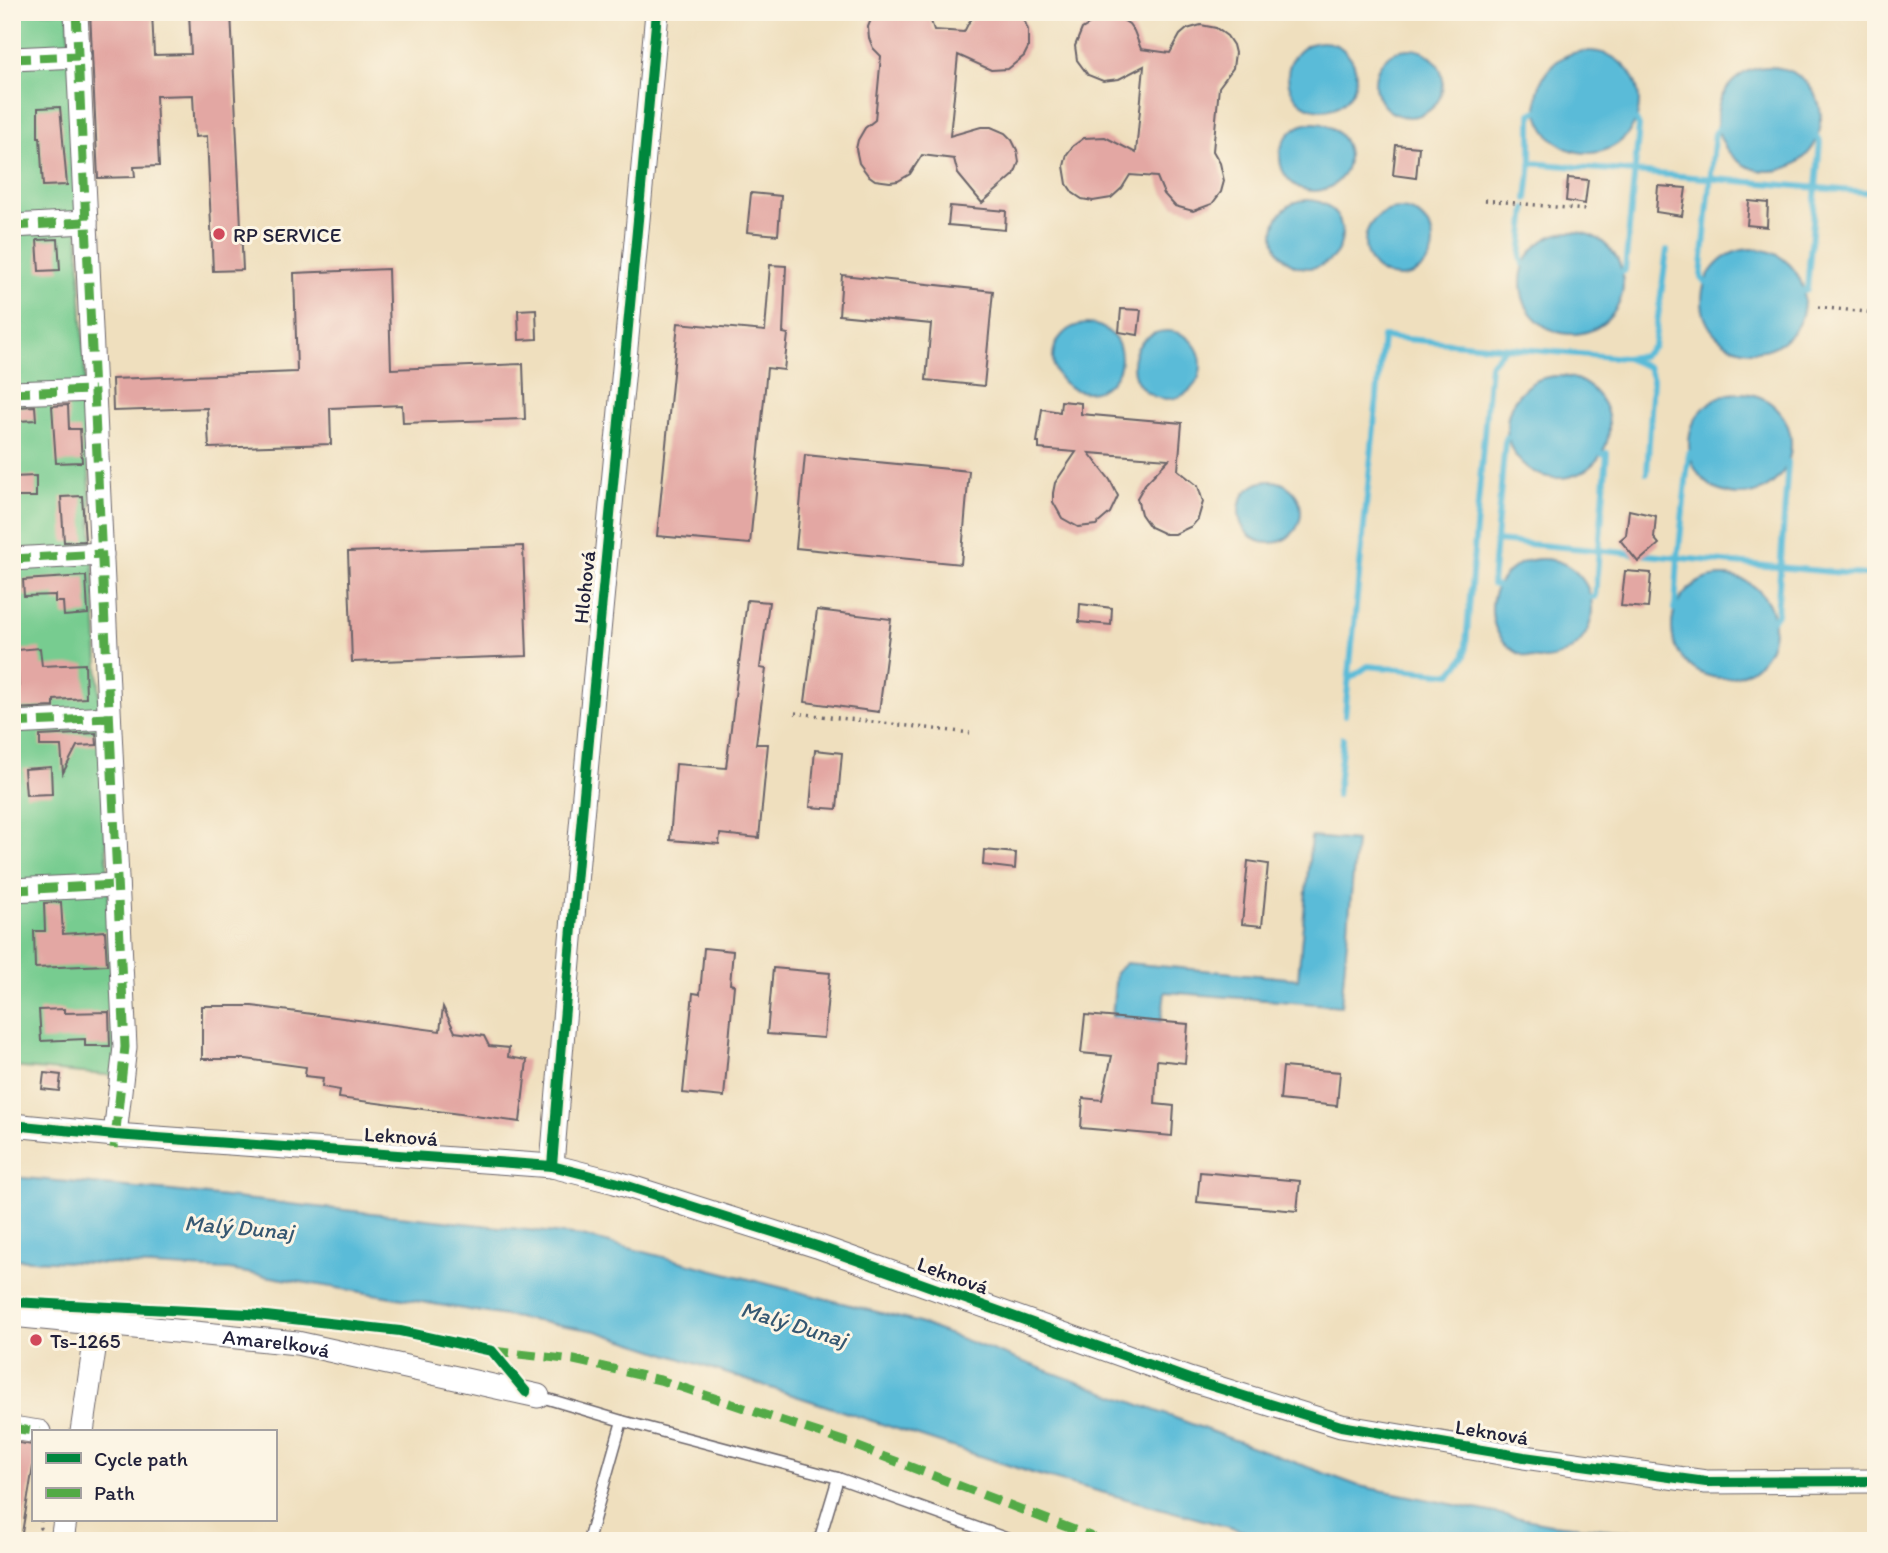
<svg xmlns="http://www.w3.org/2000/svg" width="1888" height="1553" font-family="Itim,sans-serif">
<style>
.green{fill:#77cc90;stroke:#4c7766;stroke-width:2}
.water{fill:#5abbd8;stroke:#3e6e8a;stroke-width:2}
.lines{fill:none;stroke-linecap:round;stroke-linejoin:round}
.stream{stroke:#5abbd8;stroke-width:6}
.building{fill:#e3a7a3}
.lane-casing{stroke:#6a6469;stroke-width:13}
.street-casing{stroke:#6a6469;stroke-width:25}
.path{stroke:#6a6469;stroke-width:3.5;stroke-dasharray:2 5;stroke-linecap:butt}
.lane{stroke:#fff;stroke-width:10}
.street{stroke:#fff;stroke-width:23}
.quiet{stroke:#53aa46;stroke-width:9;stroke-dasharray:18 9;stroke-linecap:butt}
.cycleway-casing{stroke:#fcf5e5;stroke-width:15}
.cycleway{stroke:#00873e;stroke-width:10}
.poi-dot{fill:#d1495b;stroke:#fcf5e5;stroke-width:2.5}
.labels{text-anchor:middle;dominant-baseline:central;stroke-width:6;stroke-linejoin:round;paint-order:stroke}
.poi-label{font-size:21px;fill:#22223b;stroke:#fcf5e5;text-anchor:start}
.street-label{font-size:21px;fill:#22223b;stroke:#fcf5e5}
.water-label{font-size:23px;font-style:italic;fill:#365872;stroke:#fcf5e5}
</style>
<rect width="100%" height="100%" fill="#fcf5e5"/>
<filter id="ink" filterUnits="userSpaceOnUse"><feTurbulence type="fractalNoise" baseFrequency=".0143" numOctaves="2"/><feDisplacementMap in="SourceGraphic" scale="14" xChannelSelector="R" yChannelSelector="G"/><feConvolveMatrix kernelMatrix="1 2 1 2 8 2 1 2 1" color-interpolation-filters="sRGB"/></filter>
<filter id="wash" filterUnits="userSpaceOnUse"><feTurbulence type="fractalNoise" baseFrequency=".00686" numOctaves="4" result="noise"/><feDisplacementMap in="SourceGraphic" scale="28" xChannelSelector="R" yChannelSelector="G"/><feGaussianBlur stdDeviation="1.57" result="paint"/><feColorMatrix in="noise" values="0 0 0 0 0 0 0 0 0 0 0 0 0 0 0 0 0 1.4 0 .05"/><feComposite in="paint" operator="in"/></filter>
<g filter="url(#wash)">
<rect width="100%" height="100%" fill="#efdfbe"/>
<!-- green -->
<path class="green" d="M 12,12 L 68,12 L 117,1076 L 12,1067 Z"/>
<!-- water -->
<g class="water">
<circle cx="1322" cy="76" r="34"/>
<circle cx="1409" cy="83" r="34"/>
<circle cx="1588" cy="102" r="51"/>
<circle cx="1769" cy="119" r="52"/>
<circle cx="1314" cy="157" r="34"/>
<circle cx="1308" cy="234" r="34"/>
<circle cx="1399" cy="243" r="34"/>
<circle cx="1572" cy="283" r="51"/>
<circle cx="1753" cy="300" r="51"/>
<circle cx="1087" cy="358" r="34"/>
<circle cx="1167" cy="365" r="34"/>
<circle cx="1558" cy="427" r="51"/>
<circle cx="1740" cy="444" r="51"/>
<circle cx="1270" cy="512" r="31"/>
<circle cx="1542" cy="609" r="50"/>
<circle cx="1723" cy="627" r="51"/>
<path d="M 1311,837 L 1356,841 L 1341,1006 L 1165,992 L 1161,1022 L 1112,1018 L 1116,972 L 1126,963 L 1298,979 Z"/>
<path d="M 12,1177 L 171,1191 L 582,1236 L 916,1322 L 1359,1486 L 1551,1524 L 1728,1541 L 1279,1541 L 1032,1473 L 596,1331 L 229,1270 L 12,1259 Z"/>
</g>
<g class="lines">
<!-- stream -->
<g class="stream">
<path d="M 1531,163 L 1876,193"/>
<path d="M 1527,199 L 1531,163 L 1531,114 L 1537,111"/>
<path d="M 1523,264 L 1521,257 L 1526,208"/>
<path d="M 1622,272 L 1625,270 L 1639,126 L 1636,120"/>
<path d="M 1705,282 L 1701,277 L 1715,132 L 1719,128"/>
<path d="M 1803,291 L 1807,289 L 1820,142 L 1818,138"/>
<path d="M 1626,358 L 1648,367 L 1653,379 L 1647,473"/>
<path d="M 1496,541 L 1876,576"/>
<path d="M 1497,586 L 1492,584 L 1505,442 L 1507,437"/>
<path d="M 1590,597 L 1595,597 L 1607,453 L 1602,454"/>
<path d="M 1675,609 L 1678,558 L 1689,453"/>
<path d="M 1773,619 L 1777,614 L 1788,462"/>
<path d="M 1349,679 L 1368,666 L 1451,674 L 1465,656 L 1490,365 L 1505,348"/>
<path d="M 1345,715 L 1383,337 L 1624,358 L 1643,356 L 1654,346 L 1667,250"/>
<path d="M 1337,796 L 1343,738"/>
</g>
</g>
<g id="blocks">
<!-- building -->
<g class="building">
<path d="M 90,12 L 152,12 L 154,55 L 191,54 L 189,12 L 231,12 L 243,270 L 213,271 L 207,136 L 195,137 L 193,95 L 156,96 L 159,166 L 134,167 L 135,177 L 98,178 Z"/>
<path d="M 874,12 L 928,12 L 934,30 L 964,32 L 969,22 L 978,12 L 1016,12 L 1025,22 L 1028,30 L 1028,48 L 1024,56 L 1008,69 L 991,70 L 958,55 L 950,136 L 981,127 L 991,127 L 1005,133 L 1012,140 L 1017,150 L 1019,162 L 1014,175 L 982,203 L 958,174 L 954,159 L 922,155 L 910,174 L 898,181 L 890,182 L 875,180 L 868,175 L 859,163 L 856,149 L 858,140 L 865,128 L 875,120 L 881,56 L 873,48 L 869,38 L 868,27 Z"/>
<path d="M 1102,17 L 1121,19 L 1129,24 L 1134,31 L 1141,49 L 1170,53 L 1180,35 L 1187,29 L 1201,25 L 1216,28 L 1227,36 L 1233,45 L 1235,53 L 1233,68 L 1219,87 L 1213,151 L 1220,163 L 1224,181 L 1221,192 L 1212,204 L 1193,211 L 1175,206 L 1164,194 L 1157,177 L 1130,175 L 1122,188 L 1111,198 L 1093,201 L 1082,199 L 1073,193 L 1067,184 L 1064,166 L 1067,154 L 1073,146 L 1084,138 L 1105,137 L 1136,153 L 1144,66 L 1119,79 L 1103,81 L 1088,75 L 1077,60 L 1075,46 L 1082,29 Z"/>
<path d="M 60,107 L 67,185 L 43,186 L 40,137 L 38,137 L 38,108 Z"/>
<path d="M 1396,145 L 1419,147 L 1416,178 L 1393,175 Z"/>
<path d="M 1568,178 L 1588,180 L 1585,204 L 1566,201 Z"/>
<path d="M 1658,186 L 1686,188 L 1682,216 L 1656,212 Z"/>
<path d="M 751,193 L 781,196 L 778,235 L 747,232 Z"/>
<path d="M 1749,201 L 1768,203 L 1767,227 L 1747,225 Z"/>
<path d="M 950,206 L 1006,211 L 1005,230 L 948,225 Z"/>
<path d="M 58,239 L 60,270 L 39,271 L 37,240 Z"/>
<path d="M 770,265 L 786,266 L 783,333 L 788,334 L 784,370 L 767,368 L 750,544 L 657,536 L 678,323 L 765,331 Z"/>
<path d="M 388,269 L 391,369 L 523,364 L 525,419 L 403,423 L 402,405 L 330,408 L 331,444 L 209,448 L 207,408 L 113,411 L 112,379 L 297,372 L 294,273 Z"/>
<path d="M 842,275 L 993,291 L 984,386 L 926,380 L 931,324 L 839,315 Z"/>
<path d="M 536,309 L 537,339 L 519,340 L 518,310 Z"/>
<path d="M 1121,309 L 1141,310 L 1138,335 L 1119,332 Z"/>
<path d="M 1061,401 L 1081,403 L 1081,414 L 1182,423 L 1178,470 L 1198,486 L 1203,502 L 1198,519 L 1192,526 L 1175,534 L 1165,534 L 1150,527 L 1141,514 L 1137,498 L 1145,484 L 1169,459 L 1089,453 L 1110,480 L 1118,496 L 1110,513 L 1096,525 L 1078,527 L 1062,518 L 1053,502 L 1053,493 L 1055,483 L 1076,452 L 1039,449 L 1039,442 L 1037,442 L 1042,409 L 1060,412 Z"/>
<path d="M 68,405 L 69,429 L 80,429 L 82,462 L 56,463 L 52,406 Z"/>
<path d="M 35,406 L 36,420 L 18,421 L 17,407 Z"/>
<path d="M 805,455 L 969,471 L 961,564 L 796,548 Z"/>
<path d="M 36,476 L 36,497 L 12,497 L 12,477 Z"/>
<path d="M 82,496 L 85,541 L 64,542 L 61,497 Z"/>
<path d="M 1629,510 L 1656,516 L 1654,538 L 1659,544 L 1638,562 L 1620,540 L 1626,535 Z"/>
<path d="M 523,546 L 527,656 L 352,662 L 348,552 Z"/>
<path d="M 1625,571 L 1651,573 L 1648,608 L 1621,606 Z"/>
<path d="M 86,576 L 88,614 L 64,616 L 63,602 L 55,602 L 55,595 L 24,596 L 23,580 Z"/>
<path d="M 747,600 L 769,602 L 760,668 L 766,669 L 756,744 L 768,744 L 759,838 L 720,834 L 719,844 L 670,840 L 676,764 L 726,768 Z"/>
<path d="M 1080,604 L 1112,608 L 1111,625 L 1079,622 Z"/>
<path d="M 817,610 L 891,619 L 879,712 L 805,702 Z"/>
<path d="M 40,648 L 42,666 L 85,664 L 86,698 L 54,700 L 54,707 L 12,709 L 12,695 L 19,694 L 17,650 Z"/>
<path d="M 96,733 L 97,745 L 77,746 L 63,773 L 61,746 L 40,746 L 40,736 Z"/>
<path d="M 815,750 L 842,753 L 837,809 L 810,807 Z"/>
<path d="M 51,767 L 52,794 L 26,795 L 24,769 Z"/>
<path d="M 984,850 L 1016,853 L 1015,869 L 983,865 Z"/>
<path d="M 1248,861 L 1268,864 L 1262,926 L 1242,924 Z"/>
<path d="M 61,902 L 63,934 L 105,931 L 107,965 L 35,968 L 34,931 L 45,931 L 44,903 Z"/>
<path d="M 704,948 L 733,951 L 730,984 L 734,985 L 724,1097 L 683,1093 L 693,993 L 700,994 Z"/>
<path d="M 773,968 L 830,973 L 824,1038 L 767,1034 Z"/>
<path d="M 202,1006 L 252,1006 L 440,1031 L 443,1007 L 455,1032 L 484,1036 L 489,1046 L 509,1048 L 508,1057 L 527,1060 L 520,1122 L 339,1098 L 340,1090 L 322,1087 L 323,1078 L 305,1076 L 306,1067 L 246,1059 L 202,1059 Z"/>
<path d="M 64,1009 L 64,1013 L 109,1012 L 110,1046 L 85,1046 L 85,1039 L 41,1041 L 39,1010 Z"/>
<path d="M 1085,1015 L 1188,1024 L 1185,1063 L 1157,1060 L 1155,1104 L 1174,1106 L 1172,1136 L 1081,1128 L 1083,1098 L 1102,1100 L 1112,1056 L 1081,1053 Z"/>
<path d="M 1283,1067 L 1340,1072 L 1337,1106 L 1280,1100 Z"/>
<path d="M 44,1073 L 61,1075 L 59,1091 L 42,1089 Z"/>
<path d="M 1200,1172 L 1300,1181 L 1297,1211 L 1197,1202 Z"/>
<path d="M 12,1442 L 33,1445 L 33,1467 L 21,1539 L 12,1538 Z"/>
</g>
</g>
</g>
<g filter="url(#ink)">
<use href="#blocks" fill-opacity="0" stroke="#6a6469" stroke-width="2"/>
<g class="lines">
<!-- lane casing -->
<g class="lane-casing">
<g id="lane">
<path d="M 538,1396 L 622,1421 L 838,1478 L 819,1541"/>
<path d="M 838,1478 L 1014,1541"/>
<path d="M 588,1541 L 622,1421"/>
</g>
</g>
<!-- street casing -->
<g class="street-casing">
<g id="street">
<path d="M 76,12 L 125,1047 L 115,1135"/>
<path d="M 12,59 L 79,56"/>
<path d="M 12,226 L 86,222"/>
<path d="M 12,393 L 94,390"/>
<path d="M 12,559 L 102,554"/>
<path d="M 12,723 L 109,718"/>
<path d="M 12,890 L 117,885"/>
<path d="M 12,1125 L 115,1135 L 552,1166 L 615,1182 L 817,1246 L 1189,1379 L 1341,1426 L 1524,1457 L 1706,1482 L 1876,1481"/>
<path d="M 552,1166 C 582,781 623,397 657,12"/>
<path id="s1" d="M 12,1315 L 297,1343 L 538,1396"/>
<path d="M 12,1428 L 39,1432"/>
<path d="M 82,1432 L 98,1322"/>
<path d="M 62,1541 L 65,1520"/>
</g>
</g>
<!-- path -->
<g class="path">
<path d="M 1485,200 L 1586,210"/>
<path d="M 1818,307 L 1876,313"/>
<path d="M 795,713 L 970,733"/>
<path d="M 41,1520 L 40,1528 L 43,1529"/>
</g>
<!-- lane -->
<use href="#lane" class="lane"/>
<!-- street -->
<use href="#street" class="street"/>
<!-- quiet -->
<g class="quiet">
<path d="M 76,12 L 125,1047 L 114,1148"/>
<path d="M 12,59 L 79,56"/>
<path d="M 12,226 L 86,222"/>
<path d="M 12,393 L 94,390"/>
<path d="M 12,559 L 102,554"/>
<path d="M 12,723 L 109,718"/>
<path d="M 12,890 L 117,885"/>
<path d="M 492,1351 L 574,1360 L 660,1380 L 843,1441 L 1103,1541"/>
<path d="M 12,1428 L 39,1432"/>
</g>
<!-- cycleway casing -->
<g class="cycleway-casing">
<g id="cycleway">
<path d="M 12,1125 L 115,1135 L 552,1166 L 615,1182 L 817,1246 L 1189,1379 L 1341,1426 L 1524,1457 L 1706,1482 L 1876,1481"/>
<path d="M 552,1166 C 582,781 623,397 657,12"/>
<path d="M 12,1302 L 248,1314 L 400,1331 L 492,1351 L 526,1392"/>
</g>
</g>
<!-- cycleway -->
<use href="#cycleway" class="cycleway"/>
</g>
</g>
<!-- markers -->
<g class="poi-dot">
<circle cx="219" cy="234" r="7"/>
<circle cx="36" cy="1340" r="7"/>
</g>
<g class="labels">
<!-- poi labels -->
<g class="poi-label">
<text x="233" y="234">RP SERVICE</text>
<text x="50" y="1340">Ts-1265</text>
</g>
<!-- street labels -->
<g class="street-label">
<text transform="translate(584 587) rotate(-84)">Hlohová</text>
<text transform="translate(401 1136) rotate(4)">Leknová</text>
<text transform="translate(953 1275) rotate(20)">Leknová</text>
<text stroke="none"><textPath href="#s1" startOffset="266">Amarelková</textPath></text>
<text transform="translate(1492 1432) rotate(9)">Leknová</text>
</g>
<!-- water labels -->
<g class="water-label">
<text transform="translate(239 1227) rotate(5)">Malý Dunaj</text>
<text transform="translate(794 1324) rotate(17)">Malý Dunaj</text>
</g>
</g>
<!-- margin -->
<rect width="1888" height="1553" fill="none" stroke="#fcf5e5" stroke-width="42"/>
<!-- legend -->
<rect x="32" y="1430" width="245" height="91" fill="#fcf5e5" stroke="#a5a1a1" stroke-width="2"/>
<rect x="46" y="1453" width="35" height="10" fill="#00873e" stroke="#a5a1a1" stroke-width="2"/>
<text x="94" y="1466" font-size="21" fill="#22223b">Cycle path</text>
<rect x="46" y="1488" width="35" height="10" fill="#53aa46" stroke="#a5a1a1" stroke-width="2"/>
<text x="94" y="1500" font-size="21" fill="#22223b">Path</text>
</svg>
